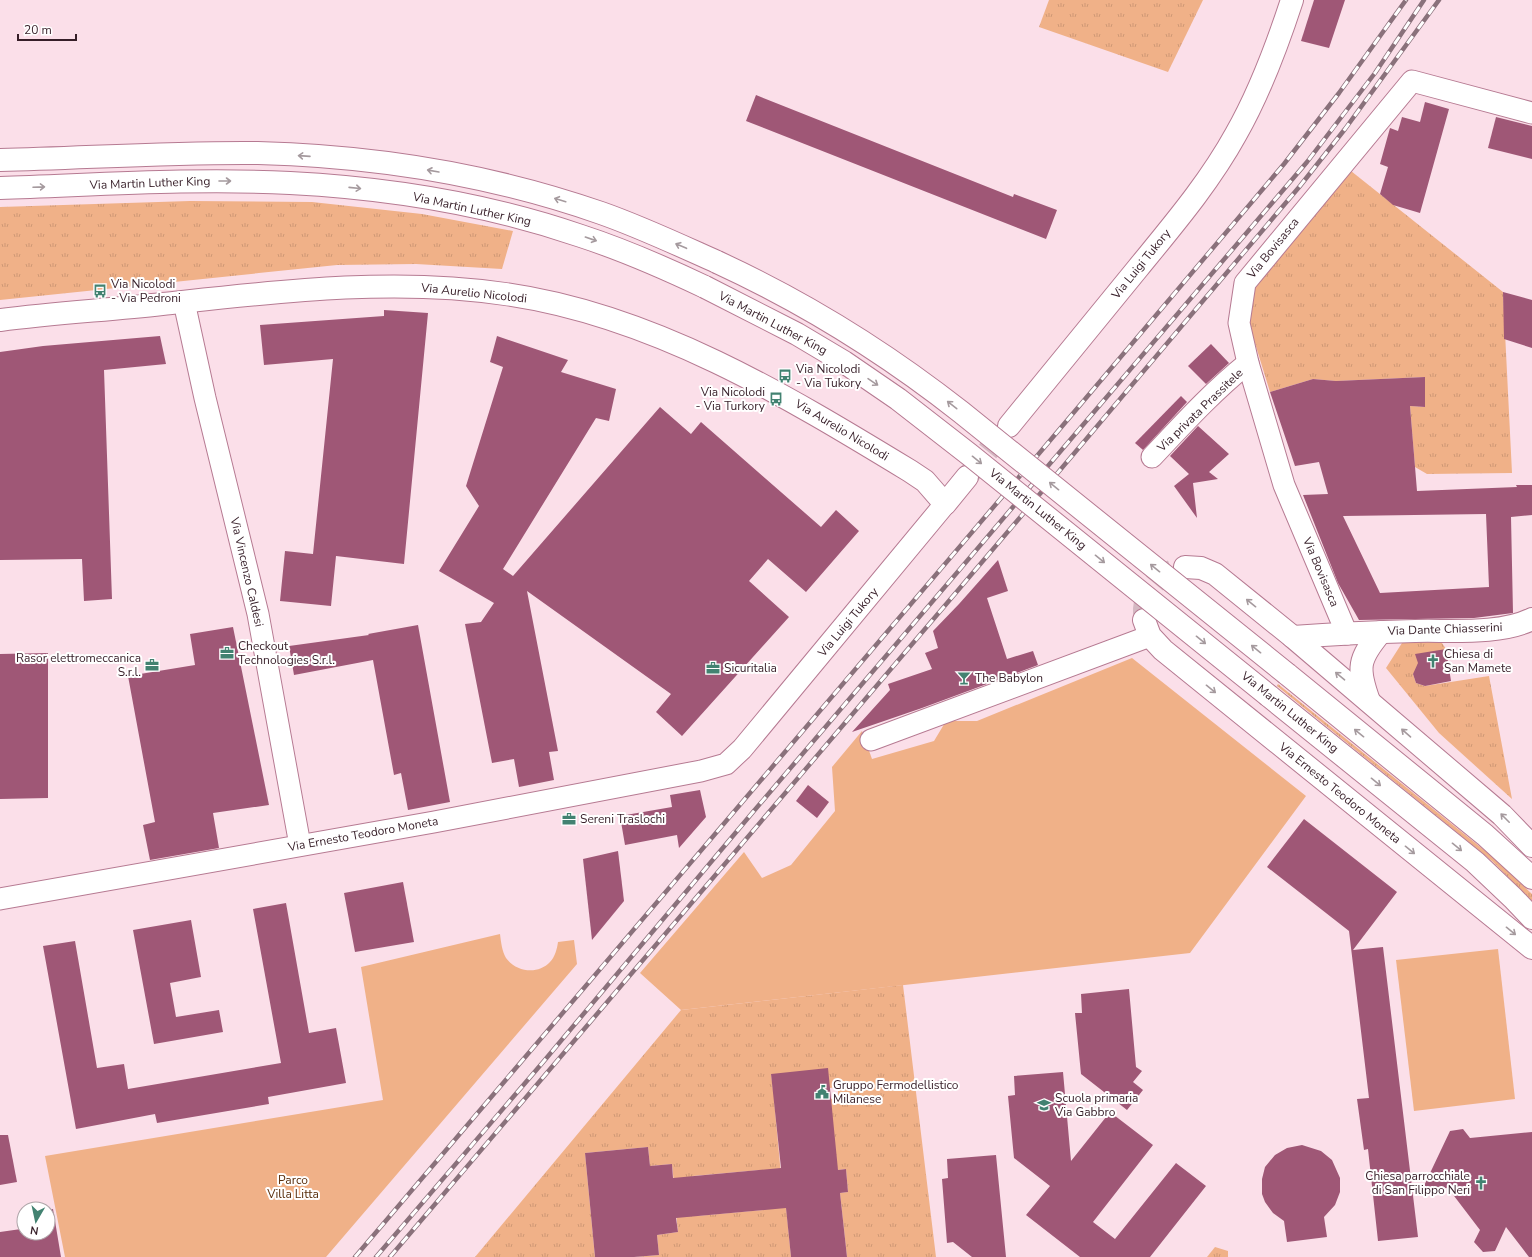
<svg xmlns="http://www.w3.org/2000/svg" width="1532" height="1257" font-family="'Nunito Sans',sans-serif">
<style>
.grass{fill:url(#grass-tufts)}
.park{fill:#f0b188}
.building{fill:#9f5776;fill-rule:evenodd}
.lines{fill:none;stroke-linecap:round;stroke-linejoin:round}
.tertiary-tunnel{stroke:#d4b8c2;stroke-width:22;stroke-dasharray:22 11;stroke-linecap:butt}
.minor-casing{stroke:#b67a92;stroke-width:23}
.tertiary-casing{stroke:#b67a92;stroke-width:24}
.minor{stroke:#fff;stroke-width:21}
.tertiary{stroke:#fff;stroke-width:22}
.rail-casing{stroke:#8a717b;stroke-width:4.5}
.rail{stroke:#fff;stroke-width:3;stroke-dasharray:9;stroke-linecap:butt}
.tertiary-bridge-casing{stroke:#b67a92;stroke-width:24;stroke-linecap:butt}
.tertiary-bridge{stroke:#fff;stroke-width:22}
.oneway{stroke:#a59a9e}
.labels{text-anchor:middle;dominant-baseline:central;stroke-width:4;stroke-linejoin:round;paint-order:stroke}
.street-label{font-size:12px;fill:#361e28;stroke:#fff}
.poi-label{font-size:12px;fill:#361e28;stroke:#fff;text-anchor:start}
.park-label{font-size:12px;fill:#582c09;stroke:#fff}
</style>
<defs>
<pattern id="grass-tufts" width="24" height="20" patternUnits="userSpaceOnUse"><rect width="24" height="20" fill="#f0b188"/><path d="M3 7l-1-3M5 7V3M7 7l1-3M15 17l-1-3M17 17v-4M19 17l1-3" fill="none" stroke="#ce9875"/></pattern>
</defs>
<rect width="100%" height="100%" fill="#fbdfe9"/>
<!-- grass -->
<g class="grass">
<path d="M 1049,0 L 1203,0 L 1168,72 L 1039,27 Z"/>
<path d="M 1351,171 L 1503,292 L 1512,473 L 1427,474 L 1415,467 L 1410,406 L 1425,407 L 1425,377 L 1336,381 L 1313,379 L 1270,392 L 1246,314 L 1251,281 Z"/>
<path d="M 190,201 L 312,202 L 422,214 L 513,231 L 502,269 L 416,264 L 337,265 L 0,300 L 0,207 Z"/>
<path d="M 1440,640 L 1446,649 L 1413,674 L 1416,683 L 1425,686 L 1489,676 L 1512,799 L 1439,733 L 1386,668 L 1402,643 Z"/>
<path d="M 1278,684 L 1494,858 L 1532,894 L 1532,901 L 1492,861 L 1277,686 Z"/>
<path d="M 903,985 L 936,1257 L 847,1257 L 840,1193 L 848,1192 L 846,1169 L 838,1170 L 814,1101 L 838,1098 L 838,1087 L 830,1088 L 771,1074 L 773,1090 L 781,1089 L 774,1100 L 781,1175 L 760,1170 L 693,1176 L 675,1194 L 672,1164 L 650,1166 L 648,1147 L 585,1153 L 595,1257 L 475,1257 L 681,1010 Z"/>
<path d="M 785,1195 L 791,1257 L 634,1257 L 659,1255 L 657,1235 L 678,1232 L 675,1203 L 697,1216 L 763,1210 Z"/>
<path d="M 1215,1247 L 1228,1251 L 1228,1257 L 1207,1257 Z"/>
</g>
<!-- park -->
<g class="park">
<path d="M 1132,658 L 1306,796 L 1190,953 L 681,1010 L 640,973 L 744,852 L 762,878 L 791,865 L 835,811 L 832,767 L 862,731 L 872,759 L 934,741 L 946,721 L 977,721 Z"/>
<path d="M 500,934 C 501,942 502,951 506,958 C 516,972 538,975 550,962 C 555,957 557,949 558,942 L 574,940 L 577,964 L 326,1257 L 65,1257 L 45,1156 L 383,1100 L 361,967 Z"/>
<path d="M 1498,949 L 1515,1099 L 1414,1111 L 1396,960 Z"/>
</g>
<!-- building -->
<g class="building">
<path d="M 1314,0 L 1345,0 L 1329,48 L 1301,41 Z"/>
<path d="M 756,95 L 1013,197 L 1014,194 L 1057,210 L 1046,239 L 746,121 Z"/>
<path d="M 1425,102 L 1449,109 L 1420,213 L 1393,205 L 1380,194 L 1388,167 L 1380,164 L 1390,128 L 1398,131 L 1402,117 L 1420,122 Z"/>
<path d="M 1496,117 L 1532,126 L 1532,159 L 1488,148 Z"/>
<path d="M 1503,292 L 1532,300 L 1532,348 L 1504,339 Z"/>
<path d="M 384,310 L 428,313 L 404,564 L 336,556 L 331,606 L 280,601 L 285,551 L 313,554 L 333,359 L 264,365 L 260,325 L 384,316 Z"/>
<path d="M 160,336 L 166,364 L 104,370 L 112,599 L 84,601 L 82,559 L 0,560 L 0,352 L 43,346 Z"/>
<path d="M 497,336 L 568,360 L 561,372 L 616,389 L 609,421 L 596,418 L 503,569 L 513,576 L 660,407 L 691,434 L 701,422 L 821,527 L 836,510 L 859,531 L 806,592 L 768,559 L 749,581 L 789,617 L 682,736 L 656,712 L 671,694 L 527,591 L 558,751 L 549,752 L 554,780 L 519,787 L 514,759 L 492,763 L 465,624 L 481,622 L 494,603 L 439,571 L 479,506 L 466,486 L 503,367 L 490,362 Z"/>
<path d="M 1211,344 L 1229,363 L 1206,384 L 1188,366 Z"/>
<path d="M 1425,377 L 1425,407 L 1410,406 L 1417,491 L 1517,487 L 1516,485 L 1532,485 L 1532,515 L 1511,517 L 1513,613 L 1474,618 L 1359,620 L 1338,583 L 1303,495 L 1328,494 L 1319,462 L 1295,466 L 1270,392 L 1313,379 L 1336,381 ZM 1486,514 L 1489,587 L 1380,593 L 1343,516 Z"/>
<path d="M 1181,396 L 1187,402 L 1143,450 L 1135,443 Z"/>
<path d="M 1198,426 L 1229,454 L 1209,472 L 1218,479 L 1193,483 L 1197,518 L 1174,486 L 1189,474 L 1170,456 Z"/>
<path d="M 998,560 L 1008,591 L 987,598 L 1007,659 L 1033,651 L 1038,665 L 922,708 L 852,732 L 890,690 L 888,684 L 932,669 L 925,653 L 938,648 L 933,631 L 959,604 Z"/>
<path d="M 418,625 L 450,802 L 408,810 L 401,773 L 394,775 L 373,660 L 294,675 L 289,646 L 369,635 L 368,634 Z"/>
<path d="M 233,627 L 269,805 L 213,813 L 219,848 L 150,860 L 143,825 L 155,822 L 128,676 L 195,665 L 190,634 Z"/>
<path d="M 1446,649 L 1451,681 L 1425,686 L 1416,683 L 1413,674 L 1418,663 L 1415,654 Z"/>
<path d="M 48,653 L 48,798 L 0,799 L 0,654 Z"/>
<path d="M 808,785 L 829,802 L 817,818 L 796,801 Z"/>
<path d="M 700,790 L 706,817 L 679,848 L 677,835 L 625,845 L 620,816 L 672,807 L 670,795 Z"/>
<path d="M 1304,819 L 1397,892 L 1353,950 L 1383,947 L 1418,1237 L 1378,1241 L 1368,1149 L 1364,1150 L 1357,1099 L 1369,1098 L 1349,931 L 1267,867 Z"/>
<path d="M 618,851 L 624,901 L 592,940 L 583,859 Z"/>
<path d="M 403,882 L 414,942 L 355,952 L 344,893 Z"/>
<path d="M 286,903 L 309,1033 L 336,1028 L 346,1083 L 268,1097 L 269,1104 L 157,1123 L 155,1114 L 76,1129 L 43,946 L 75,941 L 97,1068 L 124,1064 L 128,1089 L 281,1063 L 253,909 Z"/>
<path d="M 191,920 L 201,977 L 170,983 L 176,1017 L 219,1010 L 223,1032 L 154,1044 L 133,930 Z"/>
<path d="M 1129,989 L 1136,1067 L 1142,1071 L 1133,1082 L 1143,1090 L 1127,1110 L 1081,1074 L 1075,1013 L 1082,1013 L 1081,994 Z"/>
<path d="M 828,1068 L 838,1170 L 846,1169 L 848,1192 L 840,1193 L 847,1257 L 791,1257 L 786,1208 L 676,1218 L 678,1232 L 657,1235 L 659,1255 L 634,1257 L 595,1257 L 585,1153 L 648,1147 L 650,1166 L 672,1164 L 673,1178 L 781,1168 L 771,1074 Z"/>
<path d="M 1063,1072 L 1071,1161 L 1110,1112 L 1153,1145 L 1093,1222 L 1115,1239 L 1176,1163 L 1206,1186 L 1150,1257 L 1080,1257 L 1026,1215 L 1050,1186 L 1014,1158 L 1008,1096 L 1015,1095 L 1014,1076 Z"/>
<path d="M 1463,1129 L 1470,1138 L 1532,1132 L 1532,1257 L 1529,1257 L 1506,1227 L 1495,1251 L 1483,1252 L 1474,1242 L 1480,1230 L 1448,1188 L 1422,1190 L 1450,1131 Z"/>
<path d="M 0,1135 L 8,1135 L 17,1182 L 0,1185 Z"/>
<path d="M 1302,1145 L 1321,1151 L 1332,1160 L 1340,1178 L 1340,1192 L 1335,1205 L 1324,1217 L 1327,1237 L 1287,1242 L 1284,1221 L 1273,1213 L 1265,1202 L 1262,1194 L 1262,1179 L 1265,1167 L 1275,1155 L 1287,1148 Z"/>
<path d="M 996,1155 L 1006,1257 L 972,1257 L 953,1242 L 947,1243 L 942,1179 L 948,1178 L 947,1159 Z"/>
<path d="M 53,1209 L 61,1257 L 0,1257 L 0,1232 L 21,1229 L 19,1215 L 24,1214 L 24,1233 L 48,1233 L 48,1210 Z"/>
</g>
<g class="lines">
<!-- tertiary-tunnel -->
<g class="tertiary-tunnel">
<path d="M 967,477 L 1008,426"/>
<path d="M 1144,614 C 1143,592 1159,572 1181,568"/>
</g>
<!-- minor casing -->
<g class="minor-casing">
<g id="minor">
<path d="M 184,302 L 205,398 L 258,614 L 300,845"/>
<path d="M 1152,457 C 1183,424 1213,391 1248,363"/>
<path d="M 1347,634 L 1284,485 L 1248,363 L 1239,323 L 1245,283 L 1412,81 L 1532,113"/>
<path d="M 871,740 L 1150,636"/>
<path d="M 0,899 L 434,822 L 701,771 L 726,764 L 742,749 L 945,504"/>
</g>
</g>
<!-- tertiary casing -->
<g class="tertiary-casing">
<g id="tertiary">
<path d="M 0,160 C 86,158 172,152 258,153 C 374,156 492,175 601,213 C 641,227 679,245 717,262"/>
<path d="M 0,188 C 96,185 193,178 290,183 C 388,188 488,204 581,236 C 624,250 665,268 705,287"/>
<path d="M 0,320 C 54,313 108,310 162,304 C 274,292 393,277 505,294 C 653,315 785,395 910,471 L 925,481 L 945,504 L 967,477"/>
<path d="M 1009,426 C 1052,373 1095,321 1138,268 C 1173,225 1209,183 1236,134 C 1260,92 1277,46 1292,0"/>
<path d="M 1185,567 L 1201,568 L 1215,574 L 1293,637 L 1502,815 L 1532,846"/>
<path d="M 1144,620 L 1150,636 L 1163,650 L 1532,948"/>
<path d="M 1293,637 C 1333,634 1374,632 1415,631 C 1450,630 1500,635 1532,619"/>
<path d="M 1287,674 L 1485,835 L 1532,878"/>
<path d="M 1269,696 L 1475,862 L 1513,898 L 1532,918"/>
<path d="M 1369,701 C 1357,668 1358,659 1381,632"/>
</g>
</g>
<!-- minor -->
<use href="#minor" class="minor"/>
<!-- tertiary -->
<use href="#tertiary" class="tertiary"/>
<!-- rail casing -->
<g class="rail-casing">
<g id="rail">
<path d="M 355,1257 L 1042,450 L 1284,164 L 1339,93 L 1406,0"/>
<path d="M 376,1257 L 544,1061 L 753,812 L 1307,162 L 1375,73 L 1424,0"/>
<path d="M 390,1257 L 1017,521 L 1300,186 L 1345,129 L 1439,0"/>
</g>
</g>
<!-- rail -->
<use href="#rail" class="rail"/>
<!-- tertiary-bridge casing -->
<g class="tertiary-bridge-casing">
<g id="tertiary-bridge">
<path d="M 717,262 C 804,302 886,353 961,412 L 1287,674"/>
<path d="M 705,287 L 797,334 L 844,362 L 898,399 L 970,455 L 1269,696"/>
</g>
</g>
<!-- tertiary-bridge -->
<use href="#tertiary-bridge" class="tertiary-bridge"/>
</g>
<!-- one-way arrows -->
<defs><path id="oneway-shaft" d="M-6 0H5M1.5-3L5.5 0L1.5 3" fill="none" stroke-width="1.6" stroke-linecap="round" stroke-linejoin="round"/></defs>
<g class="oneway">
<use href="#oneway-shaft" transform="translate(304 156) rotate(-176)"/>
<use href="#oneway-shaft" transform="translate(433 171) rotate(-170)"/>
<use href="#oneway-shaft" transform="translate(225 181)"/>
<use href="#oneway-shaft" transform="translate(39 187) rotate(-2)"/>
<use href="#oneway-shaft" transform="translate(355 188) rotate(6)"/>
<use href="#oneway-shaft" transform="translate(560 200) rotate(-163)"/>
<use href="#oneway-shaft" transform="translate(591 239) rotate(19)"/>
<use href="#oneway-shaft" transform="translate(681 246) rotate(-157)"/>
<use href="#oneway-shaft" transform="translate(873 382) rotate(34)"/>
<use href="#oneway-shaft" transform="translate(952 405) rotate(-142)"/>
<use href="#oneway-shaft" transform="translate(977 460) rotate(39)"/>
<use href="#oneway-shaft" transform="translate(1054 486) rotate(-141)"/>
<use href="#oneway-shaft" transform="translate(1100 559) rotate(39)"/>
<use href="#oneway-shaft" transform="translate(1155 568) rotate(-141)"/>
<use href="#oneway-shaft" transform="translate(1251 603) rotate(-141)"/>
<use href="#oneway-shaft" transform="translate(1201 640) rotate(39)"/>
<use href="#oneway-shaft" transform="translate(1256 649) rotate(-141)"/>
<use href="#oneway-shaft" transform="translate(1340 676) rotate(-140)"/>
<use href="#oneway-shaft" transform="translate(1211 689) rotate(39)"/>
<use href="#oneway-shaft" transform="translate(1359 733) rotate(-141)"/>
<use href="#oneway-shaft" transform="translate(1406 733) rotate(-139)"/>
<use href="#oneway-shaft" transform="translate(1376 782) rotate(39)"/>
<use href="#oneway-shaft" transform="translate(1505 818) rotate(-135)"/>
<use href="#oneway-shaft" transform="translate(1457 847) rotate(39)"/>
<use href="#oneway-shaft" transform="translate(1410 850) rotate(39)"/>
<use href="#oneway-shaft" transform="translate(1511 931) rotate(39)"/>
</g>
<!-- icons -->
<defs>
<g id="bus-bare" transform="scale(1.08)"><path d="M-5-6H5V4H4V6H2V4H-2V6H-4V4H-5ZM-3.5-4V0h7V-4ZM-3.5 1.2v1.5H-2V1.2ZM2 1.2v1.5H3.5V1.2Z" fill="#428271" stroke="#fff" stroke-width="2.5" paint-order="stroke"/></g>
<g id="office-bare" transform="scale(1.08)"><path d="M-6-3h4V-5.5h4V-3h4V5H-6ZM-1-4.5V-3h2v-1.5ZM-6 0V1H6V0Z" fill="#428271" stroke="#fff" stroke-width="2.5" paint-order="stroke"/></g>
<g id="church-bare" transform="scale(1.08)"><path d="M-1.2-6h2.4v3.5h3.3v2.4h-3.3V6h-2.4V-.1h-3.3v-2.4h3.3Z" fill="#428271" stroke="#fff" stroke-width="2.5" paint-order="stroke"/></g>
<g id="bar-bare" transform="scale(1.08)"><path d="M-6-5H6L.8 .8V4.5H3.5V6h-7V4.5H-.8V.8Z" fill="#428271" stroke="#fff" stroke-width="2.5" paint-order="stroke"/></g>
<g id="civic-bare" transform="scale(1.08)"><path d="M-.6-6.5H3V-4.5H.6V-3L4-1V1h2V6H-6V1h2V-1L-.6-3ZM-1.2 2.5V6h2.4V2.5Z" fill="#428271" stroke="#fff" stroke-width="2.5" paint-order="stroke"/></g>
<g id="school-bare" transform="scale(1.08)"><path d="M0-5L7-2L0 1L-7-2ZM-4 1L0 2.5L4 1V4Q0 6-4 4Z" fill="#428271" stroke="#fff" stroke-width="2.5" paint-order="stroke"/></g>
</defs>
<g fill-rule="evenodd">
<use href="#bus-bare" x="100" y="291"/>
<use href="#bus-bare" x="785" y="376"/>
<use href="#bus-bare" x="776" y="399"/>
<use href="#office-bare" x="227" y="653"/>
<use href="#church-bare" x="1433" y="661"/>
<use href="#office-bare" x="152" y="665"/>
<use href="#office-bare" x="713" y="668"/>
<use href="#bar-bare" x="964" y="678"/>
<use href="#office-bare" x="569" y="819"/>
<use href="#civic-bare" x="822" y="1092"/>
<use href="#school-bare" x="1044" y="1105"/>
<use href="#church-bare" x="1481" y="1183"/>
</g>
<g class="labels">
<!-- street labels -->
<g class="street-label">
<text transform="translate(150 183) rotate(-2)">Via Martin Luther King</text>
<text transform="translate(472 209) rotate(12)">Via Martin Luther King</text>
<text transform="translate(1273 248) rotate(-51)">Via Bovisasca</text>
<text transform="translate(1141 264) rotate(-51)">Via Luigi Tukory</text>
<text transform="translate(474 293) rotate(6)">Via Aurelio Nicolodi</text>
<text transform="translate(773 323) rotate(28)">Via Martin Luther King</text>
<text transform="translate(1200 410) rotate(-44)">Via privata Prassitele</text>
<text transform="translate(842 430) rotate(31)">Via Aurelio Nicolodi</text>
<text transform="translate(1038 509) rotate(39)">Via Martin Luther King</text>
<text transform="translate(247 572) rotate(77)">Via Vincenzo Caldesi</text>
<text transform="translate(1321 572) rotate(67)">Via Bovisasca</text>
<text transform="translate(848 622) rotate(-50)">Via Luigi Tukory</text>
<text transform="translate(1445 629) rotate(-2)">Via Dante Chiasserini</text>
<text transform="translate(1290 712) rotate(39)">Via Martin Luther King</text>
<text transform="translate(1340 793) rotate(39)">Via Ernesto Teodoro Moneta</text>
<text transform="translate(363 834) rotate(-10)">Via Ernesto Teodoro Moneta</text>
</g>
<!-- poi labels -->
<g class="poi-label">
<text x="111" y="284">Via Nicolodi<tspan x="111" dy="14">- Via Pedroni</tspan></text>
<text x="796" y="369">Via Nicolodi<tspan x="796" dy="14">- Via Tukory</tspan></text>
<text x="765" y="392" text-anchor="end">Via Nicolodi<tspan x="765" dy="14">- Via Turkory</tspan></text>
<text x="238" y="646">Checkout<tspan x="238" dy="14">Technologies S.r.l.</tspan></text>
<text x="1444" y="654">Chiesa di<tspan x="1444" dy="14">San Mamete</tspan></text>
<text x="141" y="658" text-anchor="end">Rasor elettromeccanica<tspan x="141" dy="14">S.r.l.</tspan></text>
<text x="724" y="668">Sicuritalia</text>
<text x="975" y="678">The Babylon</text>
<text x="580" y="819">Sereni Traslochi</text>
<text x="833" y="1085">Gruppo Fermodellistico<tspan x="833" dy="14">Milanese</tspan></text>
<text x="1055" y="1098">Scuola primaria<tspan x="1055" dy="14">Via Gabbro</tspan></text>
<text x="1470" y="1176" text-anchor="end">Chiesa parrocchiale<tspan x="1470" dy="14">di San Filippo Neri</tspan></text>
</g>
<!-- park labels -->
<g class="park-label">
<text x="293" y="1180">Parco<tspan x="293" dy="14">Villa Litta</tspan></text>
</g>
</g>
<!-- north arrow -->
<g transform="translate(36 1221) rotate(189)"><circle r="19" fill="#ffffff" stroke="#afa5a9"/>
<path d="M0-3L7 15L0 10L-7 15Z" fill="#428271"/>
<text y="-6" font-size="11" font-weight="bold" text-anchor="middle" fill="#361e28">N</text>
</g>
<!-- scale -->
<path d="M18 34v6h58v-6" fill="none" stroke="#361e28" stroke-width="2"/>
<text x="24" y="34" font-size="12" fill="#361e28" stroke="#ffffff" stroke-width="3" paint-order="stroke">20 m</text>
</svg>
